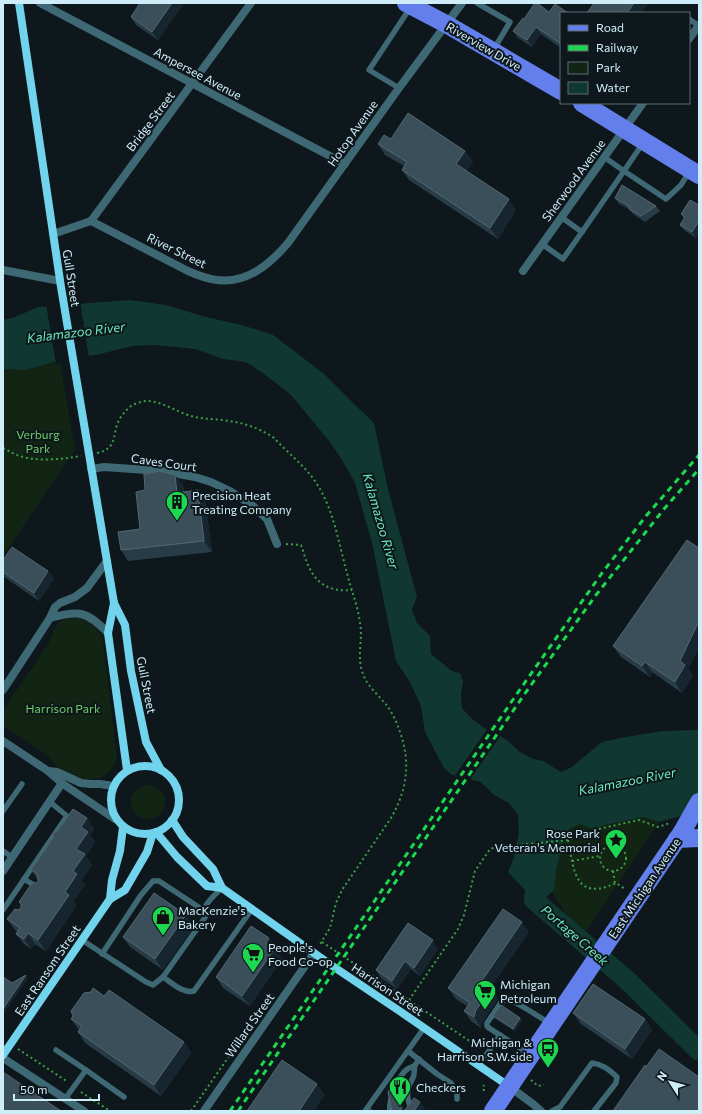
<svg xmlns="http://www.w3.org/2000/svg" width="702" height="1114" font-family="Commissioner,sans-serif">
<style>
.green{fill:#122414}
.water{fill:#103830}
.pier{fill:#0e171b}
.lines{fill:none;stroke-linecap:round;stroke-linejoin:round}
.river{stroke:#103830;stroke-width:20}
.path{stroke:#3c9f47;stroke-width:2;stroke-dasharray:2 3;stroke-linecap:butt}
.lane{stroke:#3e6974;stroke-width:5.5}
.street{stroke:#3e6974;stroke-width:8}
.secondary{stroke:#71d4ec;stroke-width:8}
.primary{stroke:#637feb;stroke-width:18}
.rail{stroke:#1cd74f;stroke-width:3;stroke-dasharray:6 5;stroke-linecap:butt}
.primary-bridge{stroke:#637feb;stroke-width:18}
.wall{fill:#283c47}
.shaded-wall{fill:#16252e}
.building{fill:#3a4f5a;stroke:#516873}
.labels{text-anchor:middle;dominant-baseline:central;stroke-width:4;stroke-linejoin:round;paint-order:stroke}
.street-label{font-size:12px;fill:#ceedf9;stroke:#0e171b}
.park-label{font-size:12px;fill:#6dce65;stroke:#0e171b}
.poi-label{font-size:12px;fill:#ceedf9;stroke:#0e171b;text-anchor:start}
.water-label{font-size:13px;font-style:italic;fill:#6aebbc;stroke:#0e171b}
</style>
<rect width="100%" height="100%" fill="#0e171b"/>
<!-- green -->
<g class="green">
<path d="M 60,361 L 75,450 L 3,556 L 3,369 L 26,370 Z"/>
<path d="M 72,618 C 88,618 98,626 103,640 L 117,756 C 114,774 98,783 81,778 C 77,777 73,775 69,773 C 65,771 59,769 55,765 C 53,763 52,760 50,757 L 7,728 L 3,729 L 3,707 L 6,706 L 48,644 C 57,629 51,621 72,618 Z"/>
<circle cx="148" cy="802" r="17"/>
<path d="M 644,817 L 659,822 L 585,933 L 577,931 L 552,892 L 554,890 L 556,872 L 564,836 L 571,828 L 580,824 L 593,829 L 604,825 Z"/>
</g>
<!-- water -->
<path class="water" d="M 129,300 L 166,305 L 206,317 L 242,325 L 273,335 L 323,373 L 351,401 L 374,423 L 388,489 L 417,597 L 412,610 L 417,623 L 430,636 L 431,654 L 452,671 L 460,673 L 463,681 L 461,696 L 462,708 L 471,718 L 483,727 L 507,740 L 520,752 L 533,759 L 543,761 L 561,772 L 572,767 L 602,742 L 620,738 L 663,731 L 695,730 L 699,729 L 699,811 L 659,822 L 644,817 L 604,825 L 593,829 L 580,824 L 571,828 L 564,836 L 556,872 L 554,890 L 544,899 L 534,900 L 508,872 L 514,857 L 519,833 L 518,815 L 509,803 L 494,795 L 481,782 L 452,775 L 444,768 L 425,732 L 421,706 L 410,682 L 396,661 L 372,543 L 355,483 L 341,458 L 329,441 L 291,395 L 263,373 L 246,362 L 223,359 L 195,349 L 155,345 L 133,346 L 100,354 L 54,362 L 26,370 L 3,369 L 3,320 L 15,317 L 38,307 Z"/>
<!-- pier -->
<g class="pier">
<path d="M 80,301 L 89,358 L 56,364 L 46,304 Z"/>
<path d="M 488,728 L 501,735 L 469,781 L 454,777 Z"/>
</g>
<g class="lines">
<!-- river -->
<path class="river" d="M 537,872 L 534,900 L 627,980 L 699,1051"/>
<!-- path -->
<g class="path">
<path d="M 3,448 C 9,451 14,454 20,456 C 37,462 64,459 81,456"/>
<path d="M 97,453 C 118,449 112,434 119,420 C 122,415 126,410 131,406 C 136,403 142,401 148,401 C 164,402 180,414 195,417 C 204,419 213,419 222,420 C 241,422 258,427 274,438 C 286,451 301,463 312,477 C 333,504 338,541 347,573 C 351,590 358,606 360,623 C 363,639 357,655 362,671 C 366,686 379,695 388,707 C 393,714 397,723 400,732 C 411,763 407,790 391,818 L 342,890 L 336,903 L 330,928 L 319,946"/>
<path d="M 286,544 L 301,545 C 304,553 306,562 310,569 C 318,586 334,592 352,590"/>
<path d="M 568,840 C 574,871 575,902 616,883 L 625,889"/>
<circle cx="613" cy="858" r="13"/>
<path d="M 572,861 L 600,856"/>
<path d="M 613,871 L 615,884"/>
<path d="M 322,942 L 480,1048"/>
<path d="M 409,1000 L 458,929 L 464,915 L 475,871 L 490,849 L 497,847 L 568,840 L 594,830 L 639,820 L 658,827 L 670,823"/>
<path d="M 18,1049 L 68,1082"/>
<path d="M 494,1057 L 500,1061 L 504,1056 L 510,1061"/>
<path d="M 531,1080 L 538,1086 L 544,1085"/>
<path d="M 484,1091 L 483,1087 L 484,1085"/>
<path d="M 81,1092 L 110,1111"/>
<path d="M 191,1111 L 232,1052 L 234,1051"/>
</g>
<!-- lane -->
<g class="lane">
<path d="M 477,3 L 510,22 L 494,49"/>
<path d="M 689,19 L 699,26"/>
<path d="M 399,88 L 369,70 L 410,8"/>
<path d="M 643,143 L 624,171 L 666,199 L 681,185 L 689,172"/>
<path d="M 582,232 L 624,171 L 604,157"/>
<path d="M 542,244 L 563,259 L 582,232 L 561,217"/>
<path d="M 3,811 L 22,784"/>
<path d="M 3,851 L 12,857"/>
<path d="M 24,879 L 37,887"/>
<path d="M 3,910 L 67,816 L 50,802"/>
<path d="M 203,910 C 208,901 214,895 222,888"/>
<path d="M 82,940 L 146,982 L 153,985 L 163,977 L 206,916 L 203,910 L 159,881 L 153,881 L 141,895 L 102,954"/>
<path d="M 163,977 C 172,983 183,994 194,991 L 252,909"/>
<path d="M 56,1050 L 86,1070 L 65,1099"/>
<path d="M 408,1051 L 437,1074 L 451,1083 L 457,1092 L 457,1099"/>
<path d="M 529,1054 L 489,1028 L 487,1026 L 487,1023 L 502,1001 L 508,998 L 530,1011 L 549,1023"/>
<path d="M 479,1065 L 500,1035"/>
<path d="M 86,1070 L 124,1097"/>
<path d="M 365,1111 L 424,1028"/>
<path d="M 390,1111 C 388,1101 398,1078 405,1071 C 407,1069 411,1067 414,1066"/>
<path d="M 414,1111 C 408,1105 406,1095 409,1086 C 410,1082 414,1078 414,1074 C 415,1065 413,1068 419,1059"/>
<path d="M 552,1111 L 560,1107 L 592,1063 C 602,1064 610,1070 617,1077 L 616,1083 L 594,1111"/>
</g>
<!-- street -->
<g class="street">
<path d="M 40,3 L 345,164"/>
<path d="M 689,39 L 699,25"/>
<path d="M 91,221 L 188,271 C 197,275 207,279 217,280 C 247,284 270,264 288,243 L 399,88 L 462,3"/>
<path d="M 53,234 L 91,221 L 251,3"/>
<path d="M 3,270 L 60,281"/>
<path d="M 523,271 L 643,103"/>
<path d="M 91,469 L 104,467 L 162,471 L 195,477 L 211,482 L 230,491 L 253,506 L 267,519 L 277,544"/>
<path d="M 50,618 C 79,610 87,611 108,633"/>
<path d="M 3,690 L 50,618 L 55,607 L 60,603 L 75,597 L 87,588 L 107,561"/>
<path d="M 3,741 L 48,771 L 63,784 L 115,819"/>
<path d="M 49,771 L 57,772 L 81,783 L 91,784 L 100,784 L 114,786"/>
<path d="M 3,871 L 62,783"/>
<path d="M 3,1058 L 84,1111"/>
<path d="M 510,1087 L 533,1104 L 541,1111"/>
<path d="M 204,1111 L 314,953"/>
</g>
<!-- secondary -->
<g class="secondary">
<path d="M 19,3 L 61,287 L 114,603 L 125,625 L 131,671 L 146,742 L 161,770"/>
<path d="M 114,603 L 108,633 L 127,770"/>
<circle cx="145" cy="800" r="34"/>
<path d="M 172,820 L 183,837 L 213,869 L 222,888"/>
<path d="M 156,832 L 177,857 L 207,886 L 222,888 L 331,965 L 401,1012 L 510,1087"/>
<path d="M 110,899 L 112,880 L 120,851 L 123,827"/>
<path d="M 3,1055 L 110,899 L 125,890 L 147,852 L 153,833"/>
</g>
<!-- primary -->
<g class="primary">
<path d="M 406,3 L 446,24 L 561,91"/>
<path d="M 582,103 L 699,175"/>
<path d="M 677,839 L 699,838"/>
<path d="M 493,1111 L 682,832"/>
</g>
<!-- rail -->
<g class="rail">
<path d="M 230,1111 L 521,688 L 602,573 L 646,516 L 699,455"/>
<path d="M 238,1111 L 526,692 L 596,595 L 664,509 L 699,469"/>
</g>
<!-- primary-bridge -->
<path class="primary-bridge" d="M 682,832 L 699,802"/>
</g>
<!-- wall -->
<g class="wall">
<path d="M 140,3 L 184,3 L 158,40 L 136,25 L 131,17 Z"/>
<path d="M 549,12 L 561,13 L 561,48 L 541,34 L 532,47 L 518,38 L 513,31 L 524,19 Z"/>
<path d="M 391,139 L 465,151 L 473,162 L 466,171 L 516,210 L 498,239 L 409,180 L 402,170 L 404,166 L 385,155 L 378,144 Z"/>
<path d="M 615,198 L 656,206 L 660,211 L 645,222 L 633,214 L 629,209 L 619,204 Z"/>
<path d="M 699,205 L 699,232 L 696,238 L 684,230 L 680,225 L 684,219 L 681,214 Z"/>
<path d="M 183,485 L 184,492 L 205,501 L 212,552 L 128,561 L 121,550 Z"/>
<path d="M 699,548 L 699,647 L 688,669 L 693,676 L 682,693 L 652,672 L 650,677 L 621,657 L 613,646 Z"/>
<path d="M 3,560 L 48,571 L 54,579 L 39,601 L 3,576 Z"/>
<path d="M 87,818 L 94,829 L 90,835 L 95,842 L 86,856 L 92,865 L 81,881 L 85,885 L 73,901 L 76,906 L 46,951 L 35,944 L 31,949 L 24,944 L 16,934 L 17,932 L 15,930 L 7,919 L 18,910 L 21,908 L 21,904 L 19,902 L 38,881 L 38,880 L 31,870 L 54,836 L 52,834 Z"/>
<path d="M 186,915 L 194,926 L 163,970 L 130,947 L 123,937 Z"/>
<path d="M 529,932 L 490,988 L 498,999 L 483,1021 L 481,1028 L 471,1021 L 464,1011 L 467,1006 L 456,999 L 448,988 Z"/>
<path d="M 277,949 L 276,950 L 282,959 L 250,1006 L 223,988 L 216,977 Z"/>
<path d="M 438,949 L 420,976 L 411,969 L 397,989 L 381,978 L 376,970 Z"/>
<path d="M 104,996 L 184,1042 L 191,1053 L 161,1096 L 85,1043 L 78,1032 L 79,1030 L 71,1019 Z"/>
<path d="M 573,1013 L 645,1019 L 652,1030 L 632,1059 L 581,1024 Z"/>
<path d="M 493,1016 L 520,1018 L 522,1020 L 515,1031 L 495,1018 Z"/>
</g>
<!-- shaded-wall -->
<g class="shaded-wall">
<path d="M 172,3 L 184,3 L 158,40 L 152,32 Z"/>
<path d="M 634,3 L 649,3 L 642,13 L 627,13 Z"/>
<path d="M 536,27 L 541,34 L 532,47 L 527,40 Z"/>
<path d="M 465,151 L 473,162 L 464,175 L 456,164 Z"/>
<path d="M 509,199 L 516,210 L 498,239 L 490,228 Z"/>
<path d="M 699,221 L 699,232 L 696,238 L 692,232 Z"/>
<path d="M 175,475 L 183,485 L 185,504 L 177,493 Z"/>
<path d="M 198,490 L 205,501 L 212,552 L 204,541 Z"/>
<path d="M 48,571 L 54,579 L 39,601 L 34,593 Z"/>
<path d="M 699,621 L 699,647 L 688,669 L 693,676 L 682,693 L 675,682 L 680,661 Z"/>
<path d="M 645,662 L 652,672 L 650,677 L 642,666 Z"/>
<path d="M 87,818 L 94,829 L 90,835 L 95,842 L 86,856 L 92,865 L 81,881 L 85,885 L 73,901 L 76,906 L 46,951 L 38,940 L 65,892 L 73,871 L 76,849 L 81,827 Z"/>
<path d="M 186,915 L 194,926 L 163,970 L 155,959 Z"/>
<path d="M 522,922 L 529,932 L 488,992 L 481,982 Z"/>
<path d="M 28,933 L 35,944 L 31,949 L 24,939 Z"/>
<path d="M 269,938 L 277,949 L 276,950 L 282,959 L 250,1006 L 242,996 L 266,943 Z"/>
<path d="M 433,940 L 438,949 L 420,976 L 414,968 Z"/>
<path d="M 405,961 L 411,969 L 397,989 L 392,981 Z"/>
<path d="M 26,975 L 28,978 L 3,1015 L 3,1009 Z"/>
<path d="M 491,989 L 498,999 L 483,1021 L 481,1028 L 474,1017 L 476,1010 Z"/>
<path d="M 520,1018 L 522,1020 L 515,1031 L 513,1029 Z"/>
<path d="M 645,1019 L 652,1030 L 632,1059 L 625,1049 Z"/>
<path d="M 184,1042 L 191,1053 L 161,1096 L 154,1085 Z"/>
<path d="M 392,1081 L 398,1091 L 405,1111 L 402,1111 Z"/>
<path d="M 317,1084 L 325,1095 L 314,1111 L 299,1111 Z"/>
<path d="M 420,1102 L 426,1111 L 414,1111 Z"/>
</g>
<!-- building -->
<g class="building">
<path d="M 140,3 L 172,3 L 152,32 L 131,17 Z"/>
<path d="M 535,3 L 537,3 L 549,12 L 555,4 L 568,13 L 561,13 L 561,41 L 560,43 L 536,27 L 527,40 L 513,31 L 523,18 L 524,19 Z"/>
<path d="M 594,3 L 634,3 L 627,13 L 587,13 Z"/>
<path d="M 408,113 L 465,151 L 456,164 L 509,199 L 490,228 L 402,170 L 407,162 L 378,144 L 384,135 L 391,139 Z"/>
<path d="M 622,185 L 656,206 L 641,216 L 629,209 L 629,206 L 615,198 Z"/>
<path d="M 690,200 L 699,205 L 699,221 L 692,232 L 680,225 L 685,217 L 681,214 Z"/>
<path d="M 159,471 L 175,475 L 177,493 L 198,490 L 204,541 L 121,550 L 118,532 L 140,529 L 136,492 L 145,490 L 144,474 Z"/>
<path d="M 687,540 L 699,548 L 699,621 L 680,661 L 685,665 L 675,682 L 645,662 L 642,666 L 613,646 Z"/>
<path d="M 12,547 L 48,571 L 34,593 L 3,572 L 3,560 Z"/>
<path d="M 73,809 L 87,818 L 81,827 L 88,832 L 76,849 L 85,854 L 73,871 L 77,874 L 65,892 L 69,895 L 38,940 L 28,933 L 24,939 L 16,934 L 20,928 L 7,919 L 15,909 L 18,910 L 21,908 L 21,904 L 19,902 L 32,883 L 36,883 L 38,881 L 38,878 L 37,876 L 38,874 L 31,870 L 54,836 L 52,834 L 57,831 Z"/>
<path d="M 154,893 L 186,915 L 155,959 L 123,937 Z"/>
<path d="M 503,909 L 522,922 L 481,982 L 491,989 L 476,1010 L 474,1017 L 464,1011 L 470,1003 L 448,988 Z"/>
<path d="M 408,923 L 433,940 L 414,968 L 405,961 L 392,981 L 376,970 Z"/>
<path d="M 251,926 L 269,938 L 266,943 L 275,948 L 242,996 L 216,977 Z"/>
<path d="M 26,975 L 3,1009 L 3,977 L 12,983 Z"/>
<path d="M 593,984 L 645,1019 L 625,1049 L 573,1013 Z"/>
<path d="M 93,988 L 104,996 L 109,990 L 184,1042 L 154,1085 L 78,1032 L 82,1026 L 71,1019 L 73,1016 L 71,1011 L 84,993 L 91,992 Z"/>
<path d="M 501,1005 L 520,1018 L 513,1029 L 493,1016 Z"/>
<path d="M 659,1049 L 699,1077 L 699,1111 L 613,1111 L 645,1065 L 646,1067 Z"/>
<path d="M 282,1060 L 317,1084 L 299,1111 L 247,1111 Z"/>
<path d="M 3,1072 L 61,1111 L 3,1111 Z"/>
<path d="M 392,1081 L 402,1111 L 392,1111 L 388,1093 Z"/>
<path d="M 414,1098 L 420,1102 L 414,1111 L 404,1111 Z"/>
<path d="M 369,1108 L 373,1111 L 366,1111 Z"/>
</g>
<!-- icons -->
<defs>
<g id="building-pin" transform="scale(1.15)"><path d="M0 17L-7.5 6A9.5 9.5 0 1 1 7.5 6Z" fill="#1cd74f" stroke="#0e171b"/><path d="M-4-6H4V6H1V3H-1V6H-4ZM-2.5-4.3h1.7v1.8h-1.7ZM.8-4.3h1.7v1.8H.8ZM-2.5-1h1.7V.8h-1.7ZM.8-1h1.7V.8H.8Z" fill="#111"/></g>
<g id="sight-pin" transform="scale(1.15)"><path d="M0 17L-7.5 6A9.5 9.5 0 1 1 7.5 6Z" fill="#1cd74f" stroke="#0e171b"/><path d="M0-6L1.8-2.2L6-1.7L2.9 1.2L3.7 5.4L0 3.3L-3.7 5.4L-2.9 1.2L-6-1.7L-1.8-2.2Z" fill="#111"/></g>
<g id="shop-pin" transform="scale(1.15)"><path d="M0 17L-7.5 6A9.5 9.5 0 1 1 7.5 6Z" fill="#1cd74f" stroke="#0e171b"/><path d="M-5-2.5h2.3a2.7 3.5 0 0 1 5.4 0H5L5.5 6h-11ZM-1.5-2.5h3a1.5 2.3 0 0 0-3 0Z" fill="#111"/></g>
<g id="supermarket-pin" transform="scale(1.15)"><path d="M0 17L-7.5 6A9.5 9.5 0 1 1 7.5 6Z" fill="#1cd74f" stroke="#0e171b"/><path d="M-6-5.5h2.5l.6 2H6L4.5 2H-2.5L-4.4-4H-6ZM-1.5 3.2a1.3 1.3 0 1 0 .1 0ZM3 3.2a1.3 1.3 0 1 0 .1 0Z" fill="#111"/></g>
<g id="bus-pin" transform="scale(1.15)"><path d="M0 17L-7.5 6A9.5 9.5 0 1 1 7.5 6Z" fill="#1cd74f" stroke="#0e171b"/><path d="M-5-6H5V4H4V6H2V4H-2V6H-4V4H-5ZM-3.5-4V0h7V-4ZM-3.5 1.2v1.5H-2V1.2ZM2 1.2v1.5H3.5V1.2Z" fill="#111"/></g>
<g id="restaurant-pin" transform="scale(1.15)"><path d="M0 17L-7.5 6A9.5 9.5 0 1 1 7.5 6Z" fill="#1cd74f" stroke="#0e171b"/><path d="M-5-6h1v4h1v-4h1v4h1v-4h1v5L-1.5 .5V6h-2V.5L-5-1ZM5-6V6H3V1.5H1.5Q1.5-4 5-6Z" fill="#111"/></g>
</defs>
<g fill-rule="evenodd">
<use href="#building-pin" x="177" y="502"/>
<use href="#sight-pin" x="616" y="840"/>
<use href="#shop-pin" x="163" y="917"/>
<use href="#supermarket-pin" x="253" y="954"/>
<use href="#supermarket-pin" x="485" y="991"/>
<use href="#bus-pin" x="548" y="1049"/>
<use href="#restaurant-pin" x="400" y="1087"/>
</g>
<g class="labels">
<!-- street labels -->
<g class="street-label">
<text transform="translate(484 46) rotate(30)">Riverview Drive</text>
<text transform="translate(198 73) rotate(28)">Ampersee Avenue</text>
<text transform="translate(150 121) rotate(-53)">Bridge Street</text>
<text transform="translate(352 133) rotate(-55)">Hotop Avenue</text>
<text transform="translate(573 180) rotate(-54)">Sherwood Avenue</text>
<text transform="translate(177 250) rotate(26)">River Street</text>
<text transform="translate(72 278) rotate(81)">Gull Street</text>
<text transform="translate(164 462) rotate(8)">Caves Court</text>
<text transform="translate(147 685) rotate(79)">Gull Street</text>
<text transform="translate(644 888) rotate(-56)">East Michigan Avenue</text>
<text transform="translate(47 970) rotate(-56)">East Ransom Street</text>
<text transform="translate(388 989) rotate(34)">Harrison Street</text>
<text transform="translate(249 1025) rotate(-55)">Willard Street</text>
</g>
<!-- park labels -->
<g class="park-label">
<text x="38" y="434">Verburg<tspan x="38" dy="14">Park</tspan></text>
<text x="63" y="708">Harrison Park</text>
</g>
<!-- poi labels -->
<g class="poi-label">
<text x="192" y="495">Precision Heat<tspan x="192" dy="14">Treating Company</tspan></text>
<text x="600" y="833" text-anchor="end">Rose Park<tspan x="600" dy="14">Veteran's Memorial</tspan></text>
<text x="178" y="910">MacKenzie's<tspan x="178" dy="14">Bakery</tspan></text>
<text x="268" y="947">People's<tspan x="268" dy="14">Food Co-op</tspan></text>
<text x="500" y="984">Michigan<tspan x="500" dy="14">Petroleum</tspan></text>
<text x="532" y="1042" text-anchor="end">Michigan &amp;<tspan x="532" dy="14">Harrison S.W.side</tspan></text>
<text x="416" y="1087">Checkers</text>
</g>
<!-- water labels -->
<g class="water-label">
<text transform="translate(76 332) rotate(-7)">Kalamazoo River</text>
<text transform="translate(381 521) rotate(74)">Kalamazoo River</text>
<text transform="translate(627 781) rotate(-11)">Kalamazoo River</text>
<text transform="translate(575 935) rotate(41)">Portage Creek</text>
</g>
</g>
<!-- border -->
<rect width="702" height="1114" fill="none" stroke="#ceedf9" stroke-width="8"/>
<!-- legend -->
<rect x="560" y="12" width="130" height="92" fill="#0e171b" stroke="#5b6d74"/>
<rect x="568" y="25" width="20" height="6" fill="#637feb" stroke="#5b6d74"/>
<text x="596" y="32" font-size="12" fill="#ceedf9">Road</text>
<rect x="568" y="45" width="20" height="6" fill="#1cd74f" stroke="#5b6d74"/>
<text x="596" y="52" font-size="12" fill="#ceedf9">Railway</text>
<rect x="568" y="62" width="20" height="12" fill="#122414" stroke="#5b6d74"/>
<text x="596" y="72" font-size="12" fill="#ceedf9">Park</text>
<rect x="568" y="82" width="20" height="12" fill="#103830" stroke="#5b6d74"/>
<text x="596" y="92" font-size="12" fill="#ceedf9">Water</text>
<!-- north arrow -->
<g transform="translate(670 1082) rotate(306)" stroke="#0e171b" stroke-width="3" paint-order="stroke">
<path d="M0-3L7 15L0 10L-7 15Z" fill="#ceedf9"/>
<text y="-6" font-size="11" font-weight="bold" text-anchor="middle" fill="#ceedf9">N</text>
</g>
<!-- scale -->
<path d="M14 1094v6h85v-6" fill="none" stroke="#ceedf9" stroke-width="2"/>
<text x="20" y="1094" font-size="12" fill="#ceedf9" stroke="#0e171b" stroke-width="3" paint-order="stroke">50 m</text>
</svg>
